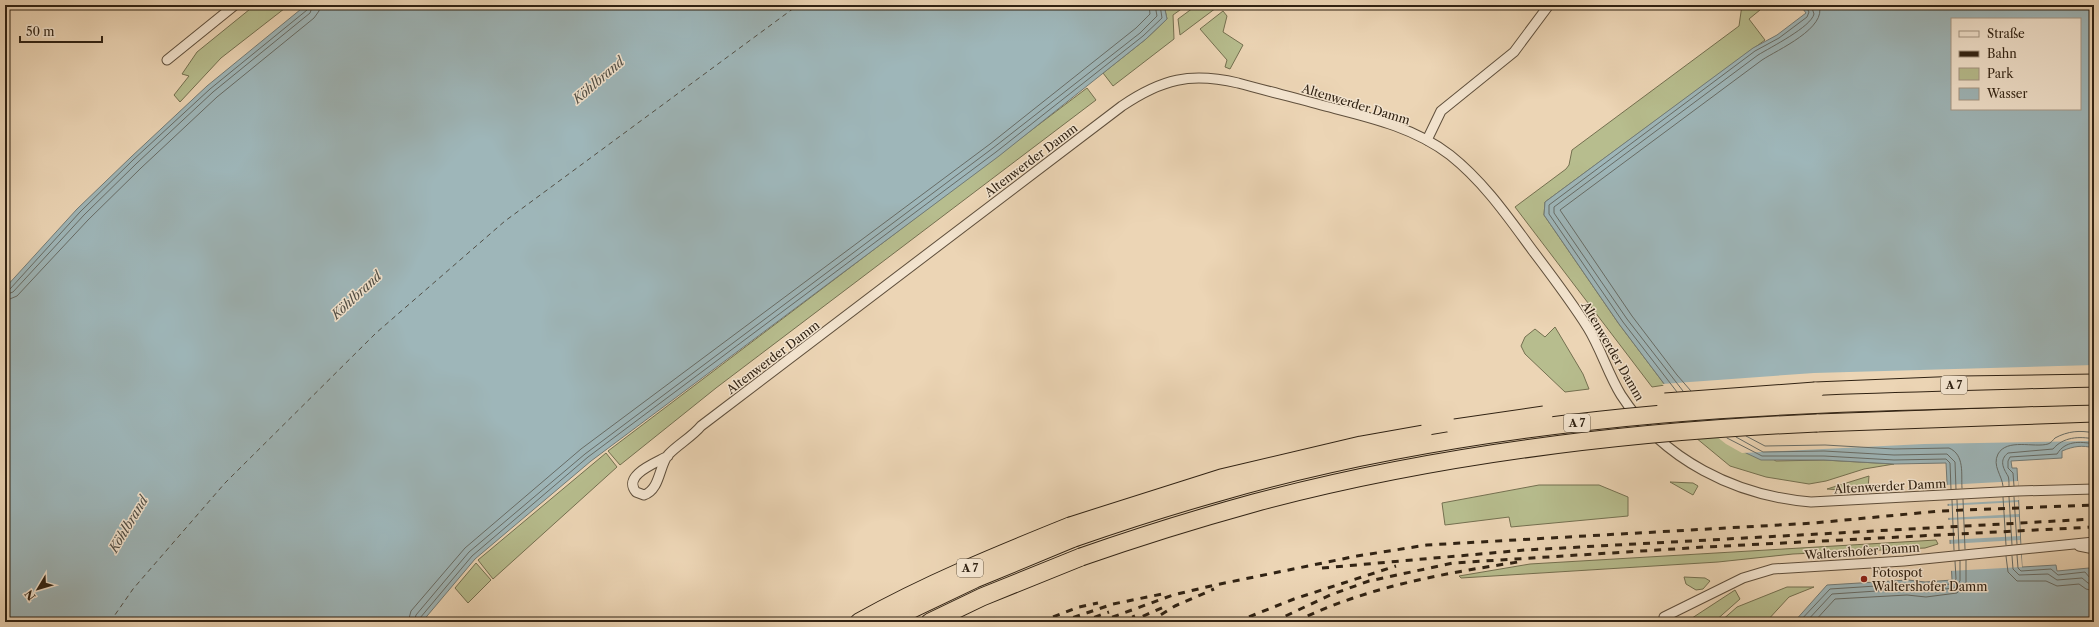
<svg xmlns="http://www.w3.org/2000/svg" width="2099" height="627" font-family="'Libre Caslon Text',serif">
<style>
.green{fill:#b7bd8e;stroke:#747050}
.water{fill:#9eb6b9;stroke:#727b77;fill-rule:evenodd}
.pier{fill:#ecd5b5}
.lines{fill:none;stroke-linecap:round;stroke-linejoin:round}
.shore{stroke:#676c66;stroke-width:1}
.ferry{stroke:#514e45;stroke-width:1;stroke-dasharray:5 4;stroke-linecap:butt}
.minor-casing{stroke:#5f4f3c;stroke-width:11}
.motorway-casing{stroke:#302213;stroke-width:19}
.minor{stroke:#f3e4cf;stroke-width:9}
.motorway{stroke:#ecd5b5;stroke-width:17}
.rail{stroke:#302213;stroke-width:3;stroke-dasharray:7 7;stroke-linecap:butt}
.motorway-bridge-casing{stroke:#302213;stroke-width:19;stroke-linecap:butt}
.motorway-bridge{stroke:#ecd5b5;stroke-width:17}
.poi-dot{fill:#8f2418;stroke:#f3e4cf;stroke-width:1.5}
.labels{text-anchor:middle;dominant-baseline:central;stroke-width:3;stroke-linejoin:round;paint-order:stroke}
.shield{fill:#f3e4cf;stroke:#6a5c4b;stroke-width:1}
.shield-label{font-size:11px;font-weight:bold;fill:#302213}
.street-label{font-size:12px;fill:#302213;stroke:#f3e4cf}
.poi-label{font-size:12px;fill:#302213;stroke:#f3e4cf;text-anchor:start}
.water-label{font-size:13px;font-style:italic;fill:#514e45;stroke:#f3e4cf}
</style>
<rect width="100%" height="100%" fill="#ecd5b5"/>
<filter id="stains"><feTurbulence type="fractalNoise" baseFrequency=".005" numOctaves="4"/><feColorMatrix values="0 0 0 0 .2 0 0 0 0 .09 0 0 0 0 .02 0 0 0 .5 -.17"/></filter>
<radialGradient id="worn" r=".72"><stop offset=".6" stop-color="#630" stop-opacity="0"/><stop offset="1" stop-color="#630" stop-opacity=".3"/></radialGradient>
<!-- green -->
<g class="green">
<path d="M 255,5 L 289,5 L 221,58 L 180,102 L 174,95 L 189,76 L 182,74 L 197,52 Z"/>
<path d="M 1164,5 L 1187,5 L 1173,15 L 1174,39 L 1113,86 L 1103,73 L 1146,39 L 1167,19 Z"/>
<path d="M 1197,5 L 1220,5 L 1180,35 L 1178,19 Z"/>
<path d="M 1742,5 L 1766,5 L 1749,19 L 1765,40 L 1545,202 L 1544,215 L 1619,324 L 1665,385 L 1652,387 L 1515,207 L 1566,169 L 1569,165 L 1572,150 L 1739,26 Z"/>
<path d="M 1223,11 L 1227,16 L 1223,32 L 1243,45 L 1230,69 L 1225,67 L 1227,60 L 1200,29 Z"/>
<path d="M 1087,88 L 1096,100 L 716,388 L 620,465 L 608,451 Z"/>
<path d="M 1555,327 L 1583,374 L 1589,389 L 1565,392 L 1525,354 L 1521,346 L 1525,337 L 1535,329 L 1545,337 Z"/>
<path d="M 1689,411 L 1776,461 L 1824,460 L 1894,464 L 1864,469 L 1826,481 L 1809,484 L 1766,477 L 1730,466 L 1684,428 L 1672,414 Z"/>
<path d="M 606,453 L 617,467 L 493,579 L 478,560 Z"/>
<path d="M 1869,476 L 1868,488 L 1842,490 L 1827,489 Z"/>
<path d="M 1670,482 L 1693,483 L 1698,486 L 1693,495 Z"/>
<path d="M 1539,485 L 1599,485 L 1628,497 L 1628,516 L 1511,527 L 1509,517 L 1445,525 L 1442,503 Z"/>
<path d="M 1936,540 L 1938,544 L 1925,548 L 1793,554 L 1718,562 L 1461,578 L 1459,576 L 1530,564 Z"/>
<path d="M 476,563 L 491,580 L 468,603 L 455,588 Z"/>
<path d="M 1684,577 L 1705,578 L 1710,581 L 1703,589 L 1696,590 L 1686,584 Z"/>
<path d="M 1787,587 L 1814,587 L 1789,597 L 1766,622 L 1720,622 L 1737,607 Z"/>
<path d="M 1735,590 L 1740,599 L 1714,622 L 1686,622 Z"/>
</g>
<!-- water -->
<g class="water">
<path d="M 306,5 L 1164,5 L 1167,19 L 1146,39 L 999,156 L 591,461 L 475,559 L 422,622 L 5,622 L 5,288 L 77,209 L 131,157 L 207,86 Z"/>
<path d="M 1800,5 L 2094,5 L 2094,448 C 2082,445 2074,446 2062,451 L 2062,458 L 2011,461 L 2012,468 L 2017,468 L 2022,567 L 2056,565 L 2057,571 L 2089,568 L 2094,580 L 2094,622 L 1794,622 L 1827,585 L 1908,580 L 1925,582 L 1952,580 L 1946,463 L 1894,464 L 1824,460 L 1761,460 L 1746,453 L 1706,427 L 1665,385 L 1619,324 L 1544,215 L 1545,202 L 1753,48 L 1777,35 L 1806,13 ZM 1952,19 L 2080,19 L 2080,109 L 1952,109 Z"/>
</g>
<!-- pier -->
<g class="pier">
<path d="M 2094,365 L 2094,402 L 1687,412 L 1662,384 L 1814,373 Z"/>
<path d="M 2094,404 L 2094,441 L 1924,444 L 1742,453 L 1726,444 L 1697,421 L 1814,413 Z"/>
<path d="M 2018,481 L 2019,500 L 1946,504 L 1945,485 Z"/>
<path d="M 2018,502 L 2019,514 L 1947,518 L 1946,506 Z"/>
<path d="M 2019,517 L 2020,536 L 1948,540 L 1947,520 Z"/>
<path d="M 2020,540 L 2022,567 L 1949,571 L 1948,544 Z"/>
</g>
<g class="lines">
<!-- shore -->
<g class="shore">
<path d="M 5,290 L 10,289 L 80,212 L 133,160 L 210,89 L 307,10 L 308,5"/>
<path d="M 5,295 L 13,292 L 84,215 L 137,163 L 213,92 L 310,13 L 313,5"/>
<path d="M 5,301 L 17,296 L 88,220 L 141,168 L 217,97 L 314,18 L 319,11 L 320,5"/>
<path d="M 1683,391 L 1627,319 L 1554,213 L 1554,207 L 1758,55 C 1771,47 1811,27 1814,14 L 1811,5"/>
<path d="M 1691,391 L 1677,375 L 1632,316 L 1560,210 L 1762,60 C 1777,50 1828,28 1819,5"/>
<path d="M 1677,392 L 1623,322 L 1549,214 L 1549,205 L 1755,51 L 1779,38 L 1807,17 L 1809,12 L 1805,5"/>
<path d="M 1746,436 L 1765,446 L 1825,445 L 1894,449 L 1949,448 C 1965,455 1961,474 1962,488"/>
<path d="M 1736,437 L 1763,452 L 1824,451 L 1894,455 L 1947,454 L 1955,462 L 1956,489"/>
<path d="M 1727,438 L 1762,456 L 1824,456 L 1894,460 L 1946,459 L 1950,463 L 1951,489"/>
<path d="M 2003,486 C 2002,475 1992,466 1998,454 C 2007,438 2034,448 2048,444 C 2051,443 2053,440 2055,438 C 2068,431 2080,430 2094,433"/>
<path d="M 2009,486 C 2009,483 2009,478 2008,476 C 2003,468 1999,460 2008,453 L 2053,449 C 2063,437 2079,436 2094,439"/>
<path d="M 2014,486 L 2013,473 L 2008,468 L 2008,461 L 2010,457 L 2057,454 C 2065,441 2079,441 2094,444"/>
<path d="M 2003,497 L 2006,545"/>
<path d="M 2009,497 L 2012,545"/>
<path d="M 2014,497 L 2017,544"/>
<path d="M 1963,499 L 1965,549"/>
<path d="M 1952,500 L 1954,550"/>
<path d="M 1957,500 L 1959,550"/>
<path d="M 2017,555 L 2018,568 L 2021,571 L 2051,569 L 2058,575 L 2085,572 L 2090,578 L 2094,580"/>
<path d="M 2006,556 L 2008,572 L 2017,581 L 2046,581 L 2057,586 L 2079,584 L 2086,589 L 2094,591"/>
<path d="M 2012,556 L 2013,569 L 2019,575 L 2048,574 L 2057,580 L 2082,578 L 2088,583 L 2094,585"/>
<path d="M 408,622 L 411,611 L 465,548 L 581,449 L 990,144 L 1136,28 L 1150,14 L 1149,5"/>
<path d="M 414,622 L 416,615 L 469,552 L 585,454 L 993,148 L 1140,33 L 1157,16 L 1155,5"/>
<path d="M 419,622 L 420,618 L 472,556 L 588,457 L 996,152 L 1143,36 L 1162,18 L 1160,5"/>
<path d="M 1799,622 L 1830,589 L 1907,584 L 1926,586 L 1952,584 L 1956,579 L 1955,561"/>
<path d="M 1806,622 L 1832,594 L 1907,589 L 1926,591 L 1954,588 L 1960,581 L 1960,561"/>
<path d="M 1814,622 L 1835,599 L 1907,595 L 1926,597 L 1957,593 L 1966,583 L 1966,560"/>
</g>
<!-- ferry -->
<path class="ferry" d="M 110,622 L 133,589 L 225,483 L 376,333 L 505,221 L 798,5"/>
<!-- minor casing -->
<g class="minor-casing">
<g id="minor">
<path d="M 167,60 L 235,5"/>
<path d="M 1427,140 L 1441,111 L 1514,52 L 1549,5"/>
<path d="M 668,456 C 656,463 622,475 636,492 L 644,495 C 660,490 659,466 668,455 C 677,445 692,437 701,426 L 1122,106 C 1162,79 1190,72 1238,83 C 1267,91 1296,98 1325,106 C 1368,117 1414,127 1450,155 C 1484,182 1508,217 1533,251 C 1552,276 1571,301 1588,328 C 1601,349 1608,374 1621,395 C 1663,460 1736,496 1811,502 L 2018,491 L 2094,489"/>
<path d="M 2079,546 L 2094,549"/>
<path d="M 1664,617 L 1743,578 L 1773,569 L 1904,561 L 2094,542"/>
</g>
</g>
<!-- motorway casing -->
<g class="motorway-casing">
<g id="motorway">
<path d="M 1815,391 L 1961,385 L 2094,383"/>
<path d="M 1817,423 L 2094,413"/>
<path d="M 859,622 C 927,584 998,555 1070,526"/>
<path d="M 885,622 L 975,579 L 1074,538"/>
<path d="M 930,622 L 982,597 L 1081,557"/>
</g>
</g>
<!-- minor -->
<use href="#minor" class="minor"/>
<!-- motorway -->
<use href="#motorway" class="motorway"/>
<!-- rail -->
<g class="rail">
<path d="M 1322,568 L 1525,550 L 2094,519"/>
<path d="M 1040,622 L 1079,607 L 1098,603"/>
<path d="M 1060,622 L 1113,604 L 1162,594"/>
<path d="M 1081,622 L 1109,612"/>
<path d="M 1099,622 L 1173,595 L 1215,585 L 1357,556 L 1427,545 L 1814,523 L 1940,511 L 2094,505"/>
<path d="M 1119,622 L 1135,616"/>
<path d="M 1130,622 L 1166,606"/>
<path d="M 1149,622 L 1175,606 L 1214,589"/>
<path d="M 1236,622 L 1294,599 L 1396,566"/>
<path d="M 1273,622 L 1330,595 L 1369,581 L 1453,563 L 1705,547 L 2094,527"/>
<path d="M 1295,622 C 1366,587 1440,574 1518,562"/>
</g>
<!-- motorway-bridge casing -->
<g class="motorway-bridge-casing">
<g id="motorway-bridge">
<path d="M 1665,402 L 1815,391"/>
<path d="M 1455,428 L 1544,415"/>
<path d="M 1070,526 L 1221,478 L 1361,445 L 1423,434"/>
<path d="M 1074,538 C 1123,521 1173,505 1223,491 C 1366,450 1515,427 1663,414 C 1806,402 1950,400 2094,396"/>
<path d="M 1081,557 C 1138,537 1196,519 1254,503 C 1433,455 1632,431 1817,423"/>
</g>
</g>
<!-- motorway-bridge -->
<use href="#motorway-bridge" class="motorway-bridge"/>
</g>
<!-- markers -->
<circle class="poi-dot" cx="1864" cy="579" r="4"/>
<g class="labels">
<!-- shield labels -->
<g class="shield">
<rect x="1941" y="376" width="26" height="18" rx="3"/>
<rect x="1564" y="414" width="26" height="18" rx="3"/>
<rect x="957" y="559" width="26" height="18" rx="3"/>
</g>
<g class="shield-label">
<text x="1954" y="385">A 7</text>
<text x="1577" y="423">A 7</text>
<text x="970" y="568">A 7</text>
</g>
<!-- street labels -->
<g class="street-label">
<text transform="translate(1356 104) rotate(17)">Altenwerder Damm</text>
<text transform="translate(1031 160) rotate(-37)">Altenwerder Damm</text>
<text transform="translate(1613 351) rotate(60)">Altenwerder Damm</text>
<text transform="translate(773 357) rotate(-37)">Altenwerder Damm</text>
<text transform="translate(1890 486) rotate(-3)">Altenwerder Damm</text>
<text transform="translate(1862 551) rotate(-4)">Waltershofer Damm</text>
</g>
<!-- poi labels -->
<g class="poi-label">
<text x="1872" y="572">Fotospot<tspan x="1872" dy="14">Waltershofer Damm</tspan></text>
</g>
<!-- water labels -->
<g class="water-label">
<text transform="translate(598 80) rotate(-41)">Köhlbrand</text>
<text transform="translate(356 295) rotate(-43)">Köhlbrand</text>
<text transform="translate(128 524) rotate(-59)">Köhlbrand</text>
</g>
</g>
<!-- margin -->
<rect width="2099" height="627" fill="none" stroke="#ecd5b5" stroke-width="20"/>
<rect x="6" y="6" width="2087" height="615" fill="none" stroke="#302213" stroke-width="2"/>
<rect x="10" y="10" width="2079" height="607" fill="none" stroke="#302213"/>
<!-- legend -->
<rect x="1951" y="18" width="130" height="92" fill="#f3e4cf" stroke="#a59684"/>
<rect x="1959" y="31" width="20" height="6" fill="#f3e4cf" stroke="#a59684"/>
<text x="1987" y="38" font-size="12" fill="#302213">Straße</text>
<rect x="1959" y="51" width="20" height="6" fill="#302213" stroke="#a59684"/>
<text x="1987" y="58" font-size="12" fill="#302213">Bahn</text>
<rect x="1959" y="68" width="20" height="12" fill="#b7bd8e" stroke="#a59684"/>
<text x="1987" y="78" font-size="12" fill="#302213">Park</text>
<rect x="1959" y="88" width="20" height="12" fill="#9eb6b9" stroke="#a59684"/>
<text x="1987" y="98" font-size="12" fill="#302213">Wasser</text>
<!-- north arrow -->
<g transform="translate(38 589) rotate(232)" stroke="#f3e4cf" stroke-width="3" paint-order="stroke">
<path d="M0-3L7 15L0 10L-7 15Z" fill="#302213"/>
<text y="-6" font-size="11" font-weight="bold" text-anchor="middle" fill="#302213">N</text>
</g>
<!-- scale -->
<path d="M20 36v6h82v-6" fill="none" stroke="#302213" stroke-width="2"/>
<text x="26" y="36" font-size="12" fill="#302213" stroke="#f3e4cf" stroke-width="3" paint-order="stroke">50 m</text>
<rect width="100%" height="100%" filter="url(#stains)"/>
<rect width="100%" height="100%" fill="url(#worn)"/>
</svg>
